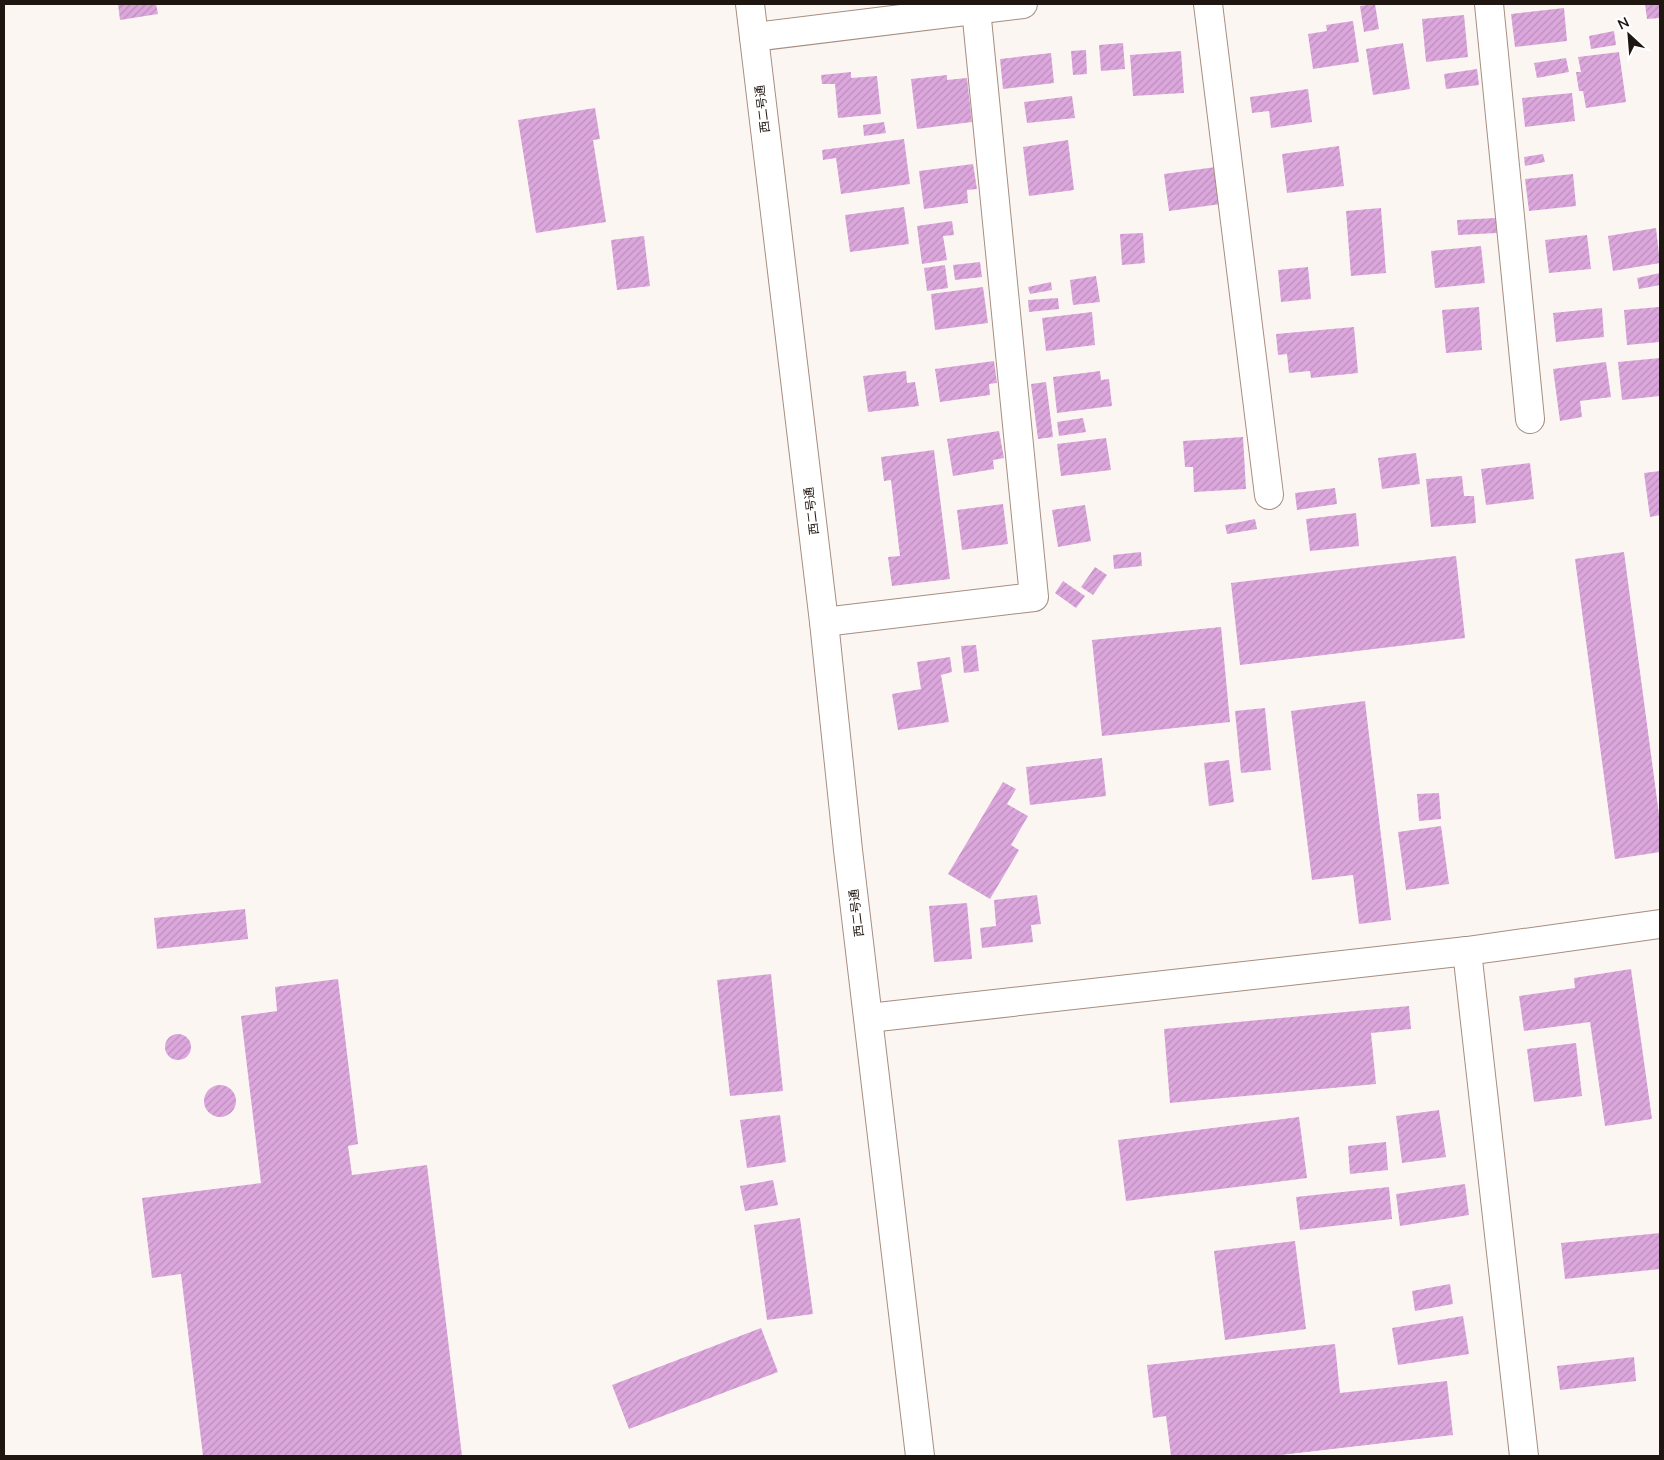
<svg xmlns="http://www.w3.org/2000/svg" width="1664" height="1460" font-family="Mulish,'Noto Sans JP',sans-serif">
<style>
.building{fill:url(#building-hatch)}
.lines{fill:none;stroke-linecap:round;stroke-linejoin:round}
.minor-casing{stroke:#a68d80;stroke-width:30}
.tertiary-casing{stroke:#a68d80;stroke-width:30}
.minor{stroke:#fff;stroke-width:28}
.tertiary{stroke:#fff;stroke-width:28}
.labels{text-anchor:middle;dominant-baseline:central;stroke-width:5;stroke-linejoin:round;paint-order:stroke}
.street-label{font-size:12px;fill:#1f1611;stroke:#fff}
</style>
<defs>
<pattern id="building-hatch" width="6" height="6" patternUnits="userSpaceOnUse" patternTransform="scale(1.25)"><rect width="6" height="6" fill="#dca7dc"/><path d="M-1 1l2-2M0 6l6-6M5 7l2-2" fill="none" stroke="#bc8fbc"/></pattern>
</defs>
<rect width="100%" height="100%" fill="#fcf6f3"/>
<!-- building -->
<g class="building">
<path d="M 118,4 L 156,4 L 158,14 L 120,20 Z"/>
<path d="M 1375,4 L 1379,29 L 1364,32 L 1360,6 Z"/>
<path d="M 1645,4 L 1660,4 L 1660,18 L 1647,19 Z"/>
<path d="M 1564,8 L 1567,41 L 1515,47 L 1511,14 Z"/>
<path d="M 1464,15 L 1468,57 L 1426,62 L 1422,19 Z"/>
<path d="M 1353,21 L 1359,62 L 1313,69 L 1308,34 L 1327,31 L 1326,25 Z"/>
<path d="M 1614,31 L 1616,45 L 1591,49 L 1589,36 Z"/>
<path d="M 1123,43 L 1125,69 L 1101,71 L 1099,45 Z"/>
<path d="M 1403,43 L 1410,89 L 1373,95 L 1366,49 Z"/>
<path d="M 1086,50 L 1087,74 L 1073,75 L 1071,51 Z"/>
<path d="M 1181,51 L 1184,93 L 1133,96 L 1130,55 Z"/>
<path d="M 1619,52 L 1626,102 L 1586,108 L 1583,91 L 1579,91 L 1576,72 L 1581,72 L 1578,57 Z"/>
<path d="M 1051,53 L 1054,83 L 1003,89 L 1000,59 Z"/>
<path d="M 1566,58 L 1569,72 L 1537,78 L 1534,63 Z"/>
<path d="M 1477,69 L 1479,85 L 1446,89 L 1444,74 Z"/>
<path d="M 851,72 L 851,78 L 877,76 L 881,114 L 838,118 L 835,84 L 822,84 L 821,75 Z"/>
<path d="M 947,75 L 947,80 L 967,78 L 972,122 L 917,129 L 911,79 Z"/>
<path d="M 1308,89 L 1312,122 L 1271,128 L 1269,111 L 1252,113 L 1250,97 Z"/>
<path d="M 1572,93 L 1575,121 L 1525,127 L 1522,98 Z"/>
<path d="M 1072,96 L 1075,118 L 1027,123 L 1024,102 Z"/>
<path d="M 595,108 L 600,139 L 593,140 L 606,222 L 536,233 L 518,120 Z"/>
<path d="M 884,122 L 886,133 L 864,136 L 863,125 Z"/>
<path d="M 904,139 L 910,184 L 841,194 L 836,158 L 823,160 L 822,150 Z"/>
<path d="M 1068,140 L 1074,190 L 1029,196 L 1023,147 Z"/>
<path d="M 1339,146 L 1344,186 L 1287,193 L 1282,154 Z"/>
<path d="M 1543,154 L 1545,162 L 1525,166 L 1524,157 Z"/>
<path d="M 973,164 L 977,189 L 967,190 L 968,203 L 924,209 L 919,171 Z"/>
<path d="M 1216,167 L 1221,204 L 1169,211 L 1164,174 Z"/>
<path d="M 1573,174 L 1576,206 L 1529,211 L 1525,179 Z"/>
<path d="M 904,207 L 909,244 L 850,252 L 845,215 Z"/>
<path d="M 1381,208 L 1386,273 L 1351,276 L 1346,211 Z"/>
<path d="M 1496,218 L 1497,233 L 1458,235 L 1457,220 Z"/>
<path d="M 952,221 L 954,235 L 943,236 L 947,260 L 922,264 L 917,226 Z"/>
<path d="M 1656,228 L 1660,263 L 1613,271 L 1608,236 Z"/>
<path d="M 1143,233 L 1145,263 L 1122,265 L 1120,234 Z"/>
<path d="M 1587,235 L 1591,269 L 1549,273 L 1545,240 Z"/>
<path d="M 644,236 L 650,286 L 617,290 L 611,240 Z"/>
<path d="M 1481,246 L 1485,283 L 1435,288 L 1431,251 Z"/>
<path d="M 980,262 L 982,277 L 955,280 L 953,265 Z"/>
<path d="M 945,265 L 948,288 L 927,291 L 924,268 Z"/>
<path d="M 1308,267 L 1311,299 L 1281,302 L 1278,270 Z"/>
<path d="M 1660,273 L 1660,285 L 1639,289 L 1637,278 Z"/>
<path d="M 1096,276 L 1100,302 L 1073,305 L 1070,280 Z"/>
<path d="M 1051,282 L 1052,290 L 1030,294 L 1028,287 Z"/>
<path d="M 983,287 L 988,323 L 935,330 L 931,294 Z"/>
<path d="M 1058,298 L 1059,309 L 1029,312 L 1028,300 Z"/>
<path d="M 1479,307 L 1482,350 L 1446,353 L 1442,310 Z"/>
<path d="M 1659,307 L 1660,342 L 1627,345 L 1624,310 Z"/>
<path d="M 1602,308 L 1604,337 L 1556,342 L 1553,313 Z"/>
<path d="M 1092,312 L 1095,345 L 1046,351 L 1042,318 Z"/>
<path d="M 1354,327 L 1358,373 L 1311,378 L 1310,371 L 1289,373 L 1287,354 L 1278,355 L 1276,334 Z"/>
<path d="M 1660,358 L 1660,396 L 1622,400 L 1618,362 Z"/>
<path d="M 994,361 L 997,383 L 989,384 L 990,395 L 940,402 L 935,369 Z"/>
<path d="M 1606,362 L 1611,397 L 1580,401 L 1582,417 L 1560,421 L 1553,369 Z"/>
<path d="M 906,371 L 907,383 L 915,382 L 919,406 L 868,412 L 863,376 Z"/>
<path d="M 1100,371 L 1101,380 L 1109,379 L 1112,406 L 1057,413 L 1053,377 Z"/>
<path d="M 1046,382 L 1053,437 L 1038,439 L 1031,384 Z"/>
<path d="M 1083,418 L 1086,432 L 1059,436 L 1057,422 Z"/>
<path d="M 999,431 L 1004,458 L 993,460 L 994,469 L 953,476 L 947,439 Z"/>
<path d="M 1243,437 L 1246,489 L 1194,492 L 1193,467 L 1185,467 L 1183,441 Z"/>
<path d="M 1106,438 L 1111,470 L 1061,476 L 1057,444 Z"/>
<path d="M 934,450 L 950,579 L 892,586 L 888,557 L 900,556 L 891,480 L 884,481 L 881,457 Z"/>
<path d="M 1416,453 L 1420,484 L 1382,489 L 1378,458 Z"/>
<path d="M 1530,463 L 1534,499 L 1486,505 L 1481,469 Z"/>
<path d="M 1660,471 L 1660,515 L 1650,517 L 1644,473 Z"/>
<path d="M 1462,476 L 1464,496 L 1474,496 L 1476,523 L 1431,527 L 1426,479 Z"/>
<path d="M 1335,488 L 1337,504 L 1297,510 L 1295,493 Z"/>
<path d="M 1003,504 L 1008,544 L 962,550 L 957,510 Z"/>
<path d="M 1085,505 L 1091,541 L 1058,547 L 1052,510 Z"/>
<path d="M 1356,513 L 1359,546 L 1310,551 L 1306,519 Z"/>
<path d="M 1255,519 L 1257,529 L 1227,534 L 1225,525 Z"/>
<path d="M 1141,552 L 1142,566 L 1114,569 L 1113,555 Z"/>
<path d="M 1624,552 L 1660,822 L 1660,852 L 1615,859 L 1575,559 Z"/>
<path d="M 1456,556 L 1465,638 L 1240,665 L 1231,583 Z"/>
<path d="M 1095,567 L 1107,575 L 1093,595 L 1081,587 Z"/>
<path d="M 1063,581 L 1085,596 L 1076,608 L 1055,593 Z"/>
<path d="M 1221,627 L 1230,722 L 1102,736 L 1092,640 Z"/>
<path d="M 976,645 L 979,671 L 964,673 L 961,646 Z"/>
<path d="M 950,657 L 952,672 L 941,675 L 949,722 L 898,730 L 892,694 L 921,689 L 917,662 Z"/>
<path d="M 1365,701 L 1391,920 L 1359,924 L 1353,875 L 1312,880 L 1291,711 Z"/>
<path d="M 1265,708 L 1271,770 L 1241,773 L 1235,711 Z"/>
<path d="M 1102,758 L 1106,796 L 1030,805 L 1026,767 Z"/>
<path d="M 1229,760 L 1234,802 L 1209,806 L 1204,763 Z"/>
<path d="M 1003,782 L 1016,789 L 1007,804 L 1028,816 L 1011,845 L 1019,850 L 990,899 L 948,874 Z"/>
<path d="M 1439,793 L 1441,819 L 1419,821 L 1417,794 Z"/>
<path d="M 1441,826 L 1449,884 L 1406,890 L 1398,832 Z"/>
<path d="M 1037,895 L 1041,924 L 1031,925 L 1033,942 L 982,948 L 980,928 L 996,926 L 994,900 Z"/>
<path d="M 967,903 L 972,959 L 934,962 L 929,906 Z"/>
<path d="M 245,909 L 248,939 L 157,949 L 154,918 Z"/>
<path d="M 1631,969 L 1652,1119 L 1605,1126 L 1590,1022 L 1524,1031 L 1519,996 L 1575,988 L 1574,978 Z"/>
<path d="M 771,974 L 783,1091 L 730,1096 L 717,980 Z"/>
<path d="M 338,979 L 358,1144 L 348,1146 L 352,1175 L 427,1165 L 462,1456 L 203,1456 L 181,1274 L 152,1278 L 142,1198 L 261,1183 L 241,1016 L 277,1011 L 275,987 Z"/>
<path d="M 1409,1006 L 1411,1029 L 1371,1033 L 1376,1084 L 1170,1103 L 1164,1029 Z"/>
<circle cx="178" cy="1047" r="13"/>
<path d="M 1576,1043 L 1582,1096 L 1534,1102 L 1527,1049 Z"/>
<circle cx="220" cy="1101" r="16"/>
<path d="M 1439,1110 L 1446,1157 L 1402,1163 L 1396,1116 Z"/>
<path d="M 780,1115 L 786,1162 L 747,1168 L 740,1120 Z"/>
<path d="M 1299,1117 L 1307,1178 L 1126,1201 L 1118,1140 Z"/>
<path d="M 1386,1142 L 1388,1170 L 1350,1174 L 1348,1146 Z"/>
<path d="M 773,1180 L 778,1205 L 745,1211 L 740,1186 Z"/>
<path d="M 1465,1184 L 1469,1215 L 1400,1226 L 1396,1194 Z"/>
<path d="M 1389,1187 L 1392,1219 L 1300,1230 L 1296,1197 Z"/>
<path d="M 800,1218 L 813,1314 L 767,1320 L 754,1225 Z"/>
<path d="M 1660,1233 L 1660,1269 L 1565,1279 L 1561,1243 Z"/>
<path d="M 1295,1241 L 1306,1329 L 1225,1340 L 1214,1251 Z"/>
<path d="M 1450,1284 L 1453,1304 L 1415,1311 L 1412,1291 Z"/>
<path d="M 1463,1316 L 1469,1354 L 1398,1365 L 1392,1328 Z"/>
<path d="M 761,1328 L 778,1372 L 629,1429 L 612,1385 Z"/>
<path d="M 1335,1344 L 1340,1393 L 1447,1381 L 1453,1435 L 1272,1456 L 1171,1456 L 1166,1416 L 1153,1418 L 1147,1365 Z"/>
<path d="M 1634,1357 L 1636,1381 L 1560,1390 L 1557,1366 Z"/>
</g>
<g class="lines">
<!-- minor casing -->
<g class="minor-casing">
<g id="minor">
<path d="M 1208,4 L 1269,495"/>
<path d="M 1489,4 L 1530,419"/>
<path d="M 824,622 L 1034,597 L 976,9"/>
<path d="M 1467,951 L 1524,1456"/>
<path d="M 869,1018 L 1467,951 L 1660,924"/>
</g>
</g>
<!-- tertiary casing -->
<g class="tertiary-casing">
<g id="tertiary">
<path d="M 750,4 L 824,622 L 848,850 L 920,1456"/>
<path d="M 754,37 L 1023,4"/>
</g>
</g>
<!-- minor -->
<use href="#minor" class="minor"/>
<!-- tertiary -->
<use href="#tertiary" class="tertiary"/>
</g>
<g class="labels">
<!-- street labels -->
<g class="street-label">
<text transform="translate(762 109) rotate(-97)">西二号通</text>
<text transform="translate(811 511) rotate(-97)">西二号通</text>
<text transform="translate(856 913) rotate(-97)">西二号通</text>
</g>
</g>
<!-- border -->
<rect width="1664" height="1460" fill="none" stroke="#1f1611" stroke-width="10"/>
<!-- north arrow -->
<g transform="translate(1629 35) rotate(334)" stroke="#ffffff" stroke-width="4" paint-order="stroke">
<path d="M0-4L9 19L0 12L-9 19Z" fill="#1f1611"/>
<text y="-8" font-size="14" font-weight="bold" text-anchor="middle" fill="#1f1611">N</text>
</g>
</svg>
